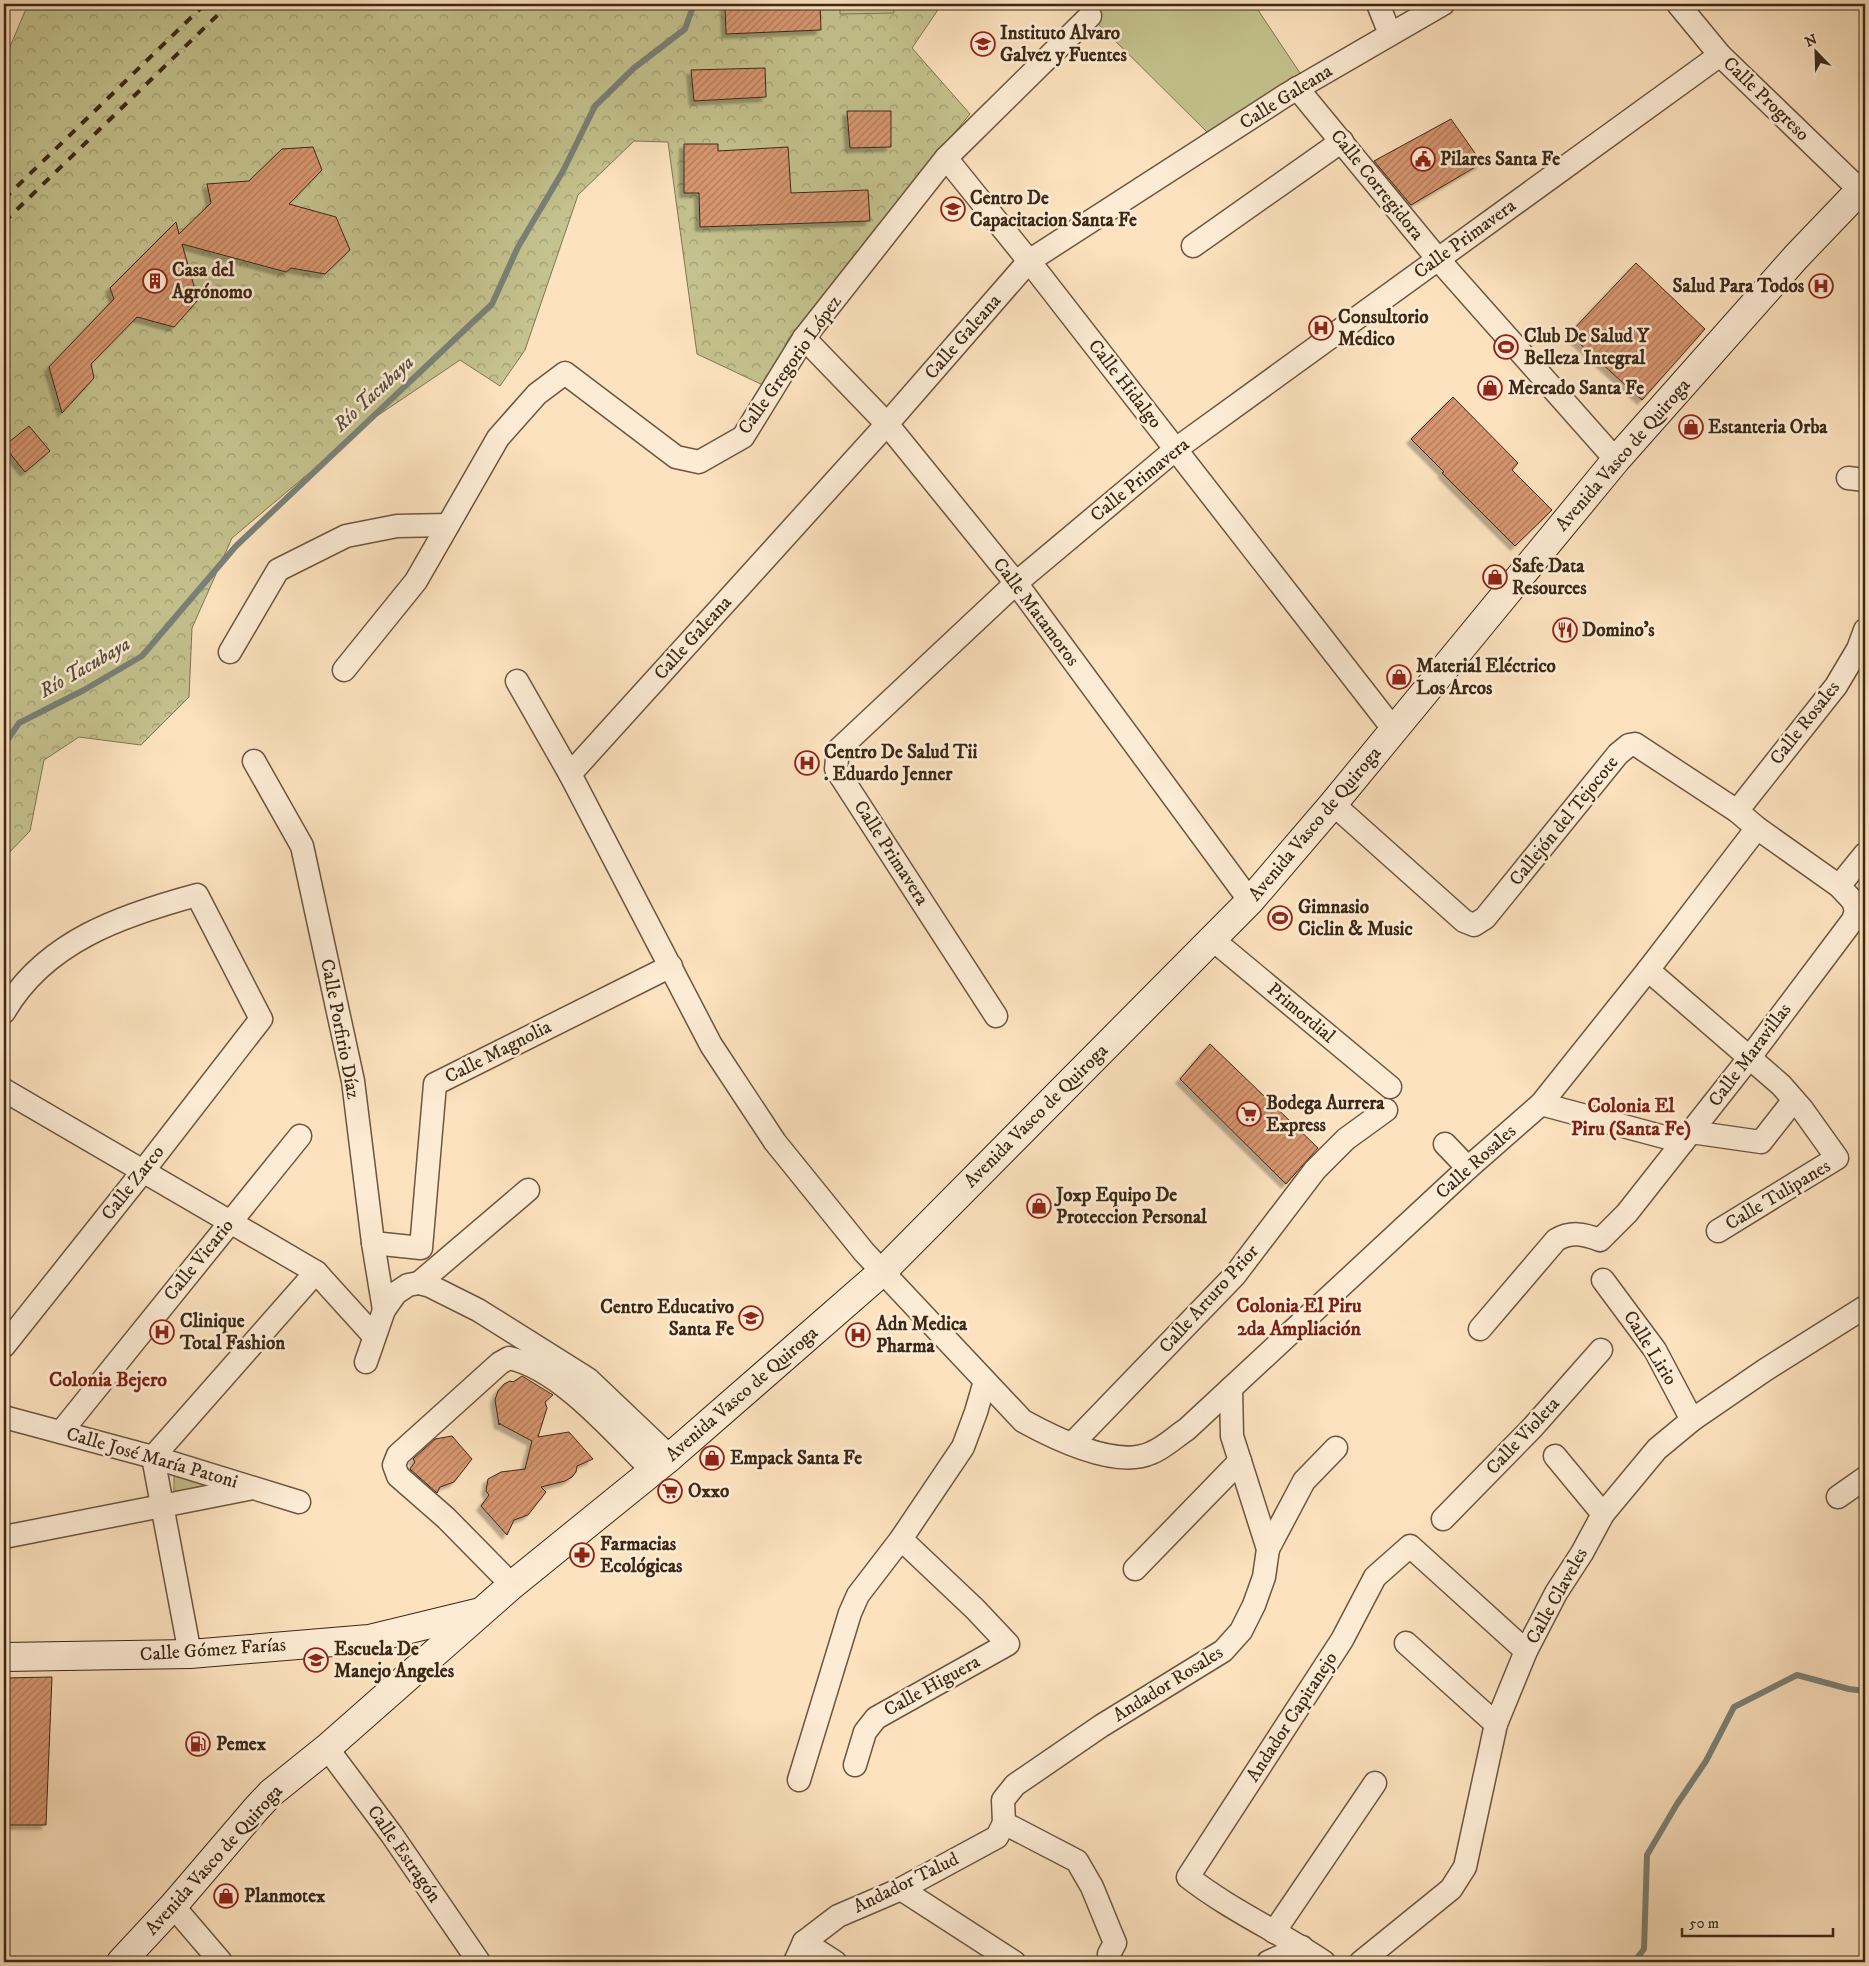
<svg xmlns="http://www.w3.org/2000/svg" width="1869" height="1966" font-family="'IM FELL DW Pica',serif">
<style>
.forest{fill:url(#forest-crowns);stroke:#807552}
.green{fill:#c4c28e;stroke:#807552}
.lines{fill:none;stroke-linecap:round;stroke-linejoin:round}
.stream{stroke:#798178;stroke-width:6}
.building{fill:url(#building-hatch);stroke:#3c2816;filter:url(#shadow)}
.street-casing{stroke:#6c5640;stroke-width:25}
.secondary-casing{stroke:#3c2816;stroke-width:30}
.street{stroke:#fdecd5;stroke-width:22}
.secondary{stroke:#fdecd5;stroke-width:28}
.rail{stroke:#3c2816;stroke-width:4;stroke-dasharray:9 9;stroke-linecap:butt}
.labels{text-anchor:middle;dominant-baseline:central;stroke-width:5;stroke-linejoin:round;paint-order:stroke}
.poi-label{font-size:19px;font-weight:bold;fill:#3c2816;stroke:#fdecd5;text-anchor:start}
.street-label{font-size:19px;fill:#3c2816;stroke:#fdecd5}
.water-label{font-size:20px;font-style:italic;fill:#564d3f;stroke:#fdecd5}
.neighbourhood-label{font-size:20px;font-weight:bold;fill:#7a1f14;stroke:#fdecd5}
</style>
<defs>
<pattern id="forest-crowns" width="20" height="18" patternUnits="userSpaceOnUse" patternTransform="scale(1.25)"><rect width="20" height="18" fill="#c4c28e"/><path d="M2 6a3 3 0 1 1 6 0M12 15a3 3 0 1 1 6 0" fill="none" stroke="#a09e73"/></pattern>
<pattern id="building-hatch" width="6" height="6" patternUnits="userSpaceOnUse" patternTransform="scale(1.25)"><rect width="6" height="6" fill="#d7966f"/><path d="M-1 1l2-2M0 6l6-6M5 7l2-2" fill="none" stroke="#b07a5a"/></pattern>
<filter id="shadow"><feDropShadow dx="-4.5" dy="4.5" stdDeviation="1" flood-color="#0004"/></filter>
</defs>
<rect width="100%" height="100%" fill="#fce2be"/>
<filter id="stains"><feTurbulence type="fractalNoise" baseFrequency=".004" numOctaves="4"/><feColorMatrix values="0 0 0 0 .2 0 0 0 0 .09 0 0 0 0 .02 0 0 0 .5 -.17"/></filter>
<radialGradient id="worn" r=".72"><stop offset=".6" stop-color="#630" stop-opacity="0"/><stop offset="1" stop-color="#630" stop-opacity=".3"/></radialGradient>
<!-- forest -->
<path class="forest" d="M 28,4 L 942,4 L 912,48 L 970,114 L 877,226 L 789,338 L 765,386 L 697,354 L 668,142 L 634,141 L 578,195 L 525,350 L 500,386 L 460,360 L 377,416 L 232,538 L 192,628 L 189,697 L 141,745 L 79,737 L 44,760 L 30,831 L 4,858 L 4,61 Z"/>
<!-- green -->
<g class="green">
<path d="M 840,4 L 893,4 L 894,13 L 840,14 Z"/>
<path d="M 1089,4 L 1254,4 L 1302,76 L 1211,136 L 1084,10 Z"/>
<path d="M 174,1468 L 209,1478 L 210,1494 L 174,1500 Z"/>
</g>
<g class="lines">
<!-- stream -->
<g class="stream">
<path d="M 4,745 L 19,723 L 84,690 L 142,656 L 236,546 L 492,304 L 518,247 L 563,171 L 595,106 L 634,68 L 685,29 L 694,4"/>
<path d="M 1634,1962 L 1644,1949 L 1647,1855 L 1677,1804 L 1706,1761 L 1734,1707 L 1797,1675 L 1849,1689 L 1865,1691"/>
</g>
</g>
<!-- building -->
<g class="building">
<path d="M 820,4 L 821,30 L 726,34 L 725,5 Z"/>
<path d="M 765,68 L 766,97 L 694,101 L 691,70 Z"/>
<path d="M 847,111 L 891,111 L 891,147 L 850,148 Z"/>
<path d="M 1451,119 L 1482,163 L 1411,205 L 1374,161 Z"/>
<path d="M 684,144 L 718,144 L 718,151 L 788,147 L 791,193 L 868,190 L 870,221 L 700,227 L 699,193 L 684,193 Z"/>
<path d="M 313,147 L 322,170 L 289,204 L 336,217 L 350,250 L 325,274 L 291,268 L 286,272 L 182,244 L 198,300 L 174,327 L 137,317 L 91,364 L 94,378 L 62,413 L 49,367 L 114,299 L 110,288 L 176,222 L 179,234 L 211,203 L 207,184 L 249,181 L 282,149 Z"/>
<path d="M 1636,263 L 1705,329 L 1642,400 L 1569,334 Z"/>
<path d="M 1453,397 L 1518,463 L 1512,470 L 1552,510 L 1515,546 L 1442,473 L 1444,472 L 1411,439 Z"/>
<path d="M 29,426 L 50,451 L 25,472 L 4,446 Z"/>
<path d="M 1210,1044 L 1318,1148 L 1286,1184 L 1180,1079 Z"/>
<path d="M 522,1376 L 553,1395 L 545,1402 L 547,1408 L 538,1437 L 569,1432 L 593,1459 L 577,1466 L 576,1472 L 572,1477 L 565,1481 L 541,1487 L 546,1492 L 528,1515 L 514,1520 L 507,1535 L 481,1506 L 489,1495 L 486,1491 L 488,1479 L 501,1472 L 525,1469 L 532,1441 L 500,1424 L 500,1423 L 499,1425 L 495,1400 L 498,1391 L 504,1384 L 510,1381 L 513,1382 Z"/>
<path d="M 452,1436 L 472,1459 L 454,1482 L 440,1487 L 437,1493 L 410,1469 L 415,1462 L 413,1459 L 435,1439 Z"/>
<path d="M 52,1677 L 46,1825 L 4,1825 L 4,1678 Z"/>
</g>
<g class="lines">
<!-- street casing -->
<g class="street-casing">
<g id="street">
<path d="M 1378,4 L 1390,34"/>
<path d="M 1678,4 L 1720,55 L 1865,195"/>
<path d="M 1297,88 L 1437,258 L 1616,460"/>
<path d="M 946,158 L 1029,261 L 1394,730"/>
<path d="M 1193,246 L 1342,141"/>
<path d="M 804,338 L 887,424 L 1016,583 L 1250,901"/>
<path d="M 1848,478 L 1865,480"/>
<path d="M 230,652 L 278,570 L 346,536 L 397,526 L 448,525"/>
<path d="M 344,670 L 416,581 L 498,438 L 537,394 L 565,373 L 676,457 L 699,462 L 743,437 L 804,338 L 946,158 L 1090,16"/>
<path d="M 517,681 L 570,774 L 711,1045 L 775,1142 L 864,1252 L 1023,1421 C 1054,1438 1116,1469 1151,1453 C 1164,1448 1175,1437 1187,1429 L 1468,1168 L 1541,1104 L 1648,970 L 1757,828"/>
<path d="M 254,761 L 302,846 L 353,1081 L 373,1243 L 384,1310"/>
<path d="M 570,774 L 887,424 L 1029,261 L 1286,95 L 1443,4"/>
<path d="M 1333,804 L 1464,921 L 1474,925 L 1485,918 L 1618,754 L 1629,745 L 1635,744 L 1737,811 L 1757,828 L 1839,886 L 1853,901 L 1856,911 L 1853,920 L 1750,1057 L 1627,1213 L 1600,1240 C 1584,1234 1571,1231 1556,1240 L 1480,1329"/>
<path d="M 1737,811 L 1836,686 L 1858,649 L 1865,630"/>
<path d="M 1839,886 L 1865,854"/>
<path d="M 1212,939 L 1390,1087"/>
<path d="M 1648,970 L 1781,1085 L 1802,1109 L 1837,1158 L 1718,1231"/>
<path d="M 4,1012 C 45,941 123,915 197,895 L 261,1019 L 144,1170 L 4,1346"/>
<path d="M 996,1016 L 836,769 L 838,750 L 1016,583 L 1176,449 L 1720,55"/>
<path d="M 4,1090 L 316,1272 L 374,1336"/>
<path d="M 1541,1104 L 1683,1142"/>
<path d="M 1691,1132 L 1761,1142 L 1794,1100"/>
<path d="M 1445,1144 L 1468,1168"/>
<path d="M 373,1243 L 421,1248 L 435,1084 L 671,966"/>
<path d="M 1603,1280 L 1655,1350 L 1692,1420"/>
<path d="M 419,1283 L 528,1190"/>
<path d="M 366,1362 L 384,1310 L 396,1293 L 408,1285 L 419,1283 L 430,1286 L 478,1310 L 588,1379 L 670,1457"/>
<path d="M 4,1417 L 153,1457 L 299,1502"/>
<path d="M 61,1432 L 300,1136"/>
<path d="M 1072,1444 L 1235,1275 L 1315,1170 L 1346,1139 L 1386,1110"/>
<path d="M 1555,1456 L 1603,1514"/>
<path d="M 1838,1497 L 1865,1478"/>
<path d="M 1443,1519 L 1533,1427 L 1601,1350"/>
<path d="M 4,1537 L 248,1489"/>
<path d="M 1268,1549 L 1304,1481 L 1336,1448"/>
<path d="M 1135,1569 L 1240,1461"/>
<path d="M 512,1585 L 446,1518 L 398,1476 L 394,1465 L 398,1455 L 500,1363 L 509,1358 C 561,1369 615,1434 653,1471"/>
<path d="M 1406,1643 L 1496,1724"/>
<path d="M 190,1654 L 153,1457 L 316,1272"/>
<path d="M 327,1748 L 392,1835 L 479,1962"/>
<path d="M 855,1765 L 865,1732 L 876,1718 L 1008,1644 L 975,1609 L 901,1539"/>
<path d="M 799,1780 L 850,1613 L 858,1595 L 901,1539 L 963,1447 L 976,1412 L 985,1381"/>
<path d="M 1004,1823 L 1003,1800 L 1015,1785 L 1101,1726 L 1223,1651 L 1241,1631 L 1254,1605 L 1264,1577 L 1268,1549 L 1232,1436 L 1231,1388"/>
<path d="M 1004,1823 L 1077,1861 L 1092,1887 L 1115,1943 L 1109,1954"/>
<path d="M 901,1889 L 1014,1962"/>
<path d="M 173,1906 L 221,1962"/>
<path d="M 1274,1932 L 1375,1783"/>
<path d="M 804,1942 L 838,1916 L 901,1889 L 997,1837 L 1004,1823"/>
<path d="M 804,1942 L 835,1962"/>
<path d="M 795,1962 L 804,1942"/>
<path d="M 1268,1962 L 1302,1947"/>
<path d="M 1324,1962 C 1280,1932 1230,1910 1188,1877 L 1342,1640 L 1375,1577 L 1410,1546 L 1526,1651"/>
<path d="M 1361,1962 L 1451,1889 L 1465,1867 L 1496,1724 L 1526,1651 L 1556,1593 L 1582,1553 L 1603,1514 L 1657,1449 L 1692,1420 L 1765,1370 L 1865,1307"/>
</g>
</g>
<!-- secondary casing -->
<g class="secondary-casing">
<g id="secondary">
<path d="M 4,1657 L 190,1654 L 369,1639 L 476,1613"/>
<path d="M 121,1962 L 173,1906 L 256,1809 L 271,1793 L 327,1748 L 512,1585 L 670,1457 L 882,1272 L 1250,901 L 1333,804 L 1616,460 L 1796,257 L 1865,185"/>
</g>
</g>
<!-- street -->
<use href="#street" class="street"/>
<!-- secondary -->
<use href="#secondary" class="secondary"/>
<!-- rail -->
<g class="rail">
<path d="M 4,199 L 205,4"/>
<path d="M 4,222 L 229,4"/>
</g>
</g>
<!-- icons -->
<defs>
<g id="school-ring" transform="scale(1.25)"><circle r="9.5" fill="#fdecd5" stroke="#8f2418" stroke-width="1.5"/><path d="M0-5L7-2L0 1L-7-2ZM-4 1L0 2.5L4 1V4Q0 6-4 4Z" fill="#8f2418"/></g>
<g id="civic-ring" transform="scale(1.25)"><circle r="9.5" fill="#fdecd5" stroke="#8f2418" stroke-width="1.5"/><path d="M-.6-6.5H3V-4.5H.6V-3L4-1V1h2V6H-6V1h2V-1L-.6-3ZM-1.2 2.5V6h2.4V2.5Z" fill="#8f2418"/></g>
<g id="university-ring" transform="scale(1.25)"><circle r="9.5" fill="#fdecd5" stroke="#8f2418" stroke-width="1.5"/><path d="M0-5L7-2L0 1L-7-2ZM-4 1L0 2.5L4 1V4Q0 6-4 4Z" fill="#8f2418"/></g>
<g id="building-ring" transform="scale(1.25)"><circle r="9.5" fill="#fdecd5" stroke="#8f2418" stroke-width="1.5"/><path d="M-4-6H4V6H1V3H-1V6H-4ZM-2.5-4.3h1.7v1.8h-1.7ZM.8-4.3h1.7v1.8H.8ZM-2.5-1h1.7V.8h-1.7ZM.8-1h1.7V.8H.8Z" fill="#8f2418"/></g>
<g id="hospital-ring" transform="scale(1.25)"><circle r="9.5" fill="#fdecd5" stroke="#8f2418" stroke-width="1.5"/><path d="M-5-5h3v3.5h4V-5h3V5h-3V1.5h-4V5h-3Z" fill="#8f2418"/></g>
<g id="stadium-ring" transform="scale(1.25)"><circle r="9.5" fill="#fdecd5" stroke="#8f2418" stroke-width="1.5"/><path d="M0-5a6.5 5 0 1 0 0 10a6.5 5 0 1 0 0-10ZM-3.5-1.8h7v3.6h-7Z" fill="#8f2418"/></g>
<g id="shop-ring" transform="scale(1.25)"><circle r="9.5" fill="#fdecd5" stroke="#8f2418" stroke-width="1.5"/><path d="M-5-2.5h2.3a2.7 3.5 0 0 1 5.4 0H5L5.5 6h-11ZM-1.5-2.5h3a1.5 2.3 0 0 0-3 0Z" fill="#8f2418"/></g>
<g id="restaurant-ring" transform="scale(1.25)"><circle r="9.5" fill="#fdecd5" stroke="#8f2418" stroke-width="1.5"/><path d="M-5-6h1v4h1v-4h1v4h1v-4h1v5L-1.5 .5V6h-2V.5L-5-1ZM5-6V6H3V1.5H1.5Q1.5-4 5-6Z" fill="#8f2418"/></g>
<g id="supermarket-ring" transform="scale(1.25)"><circle r="9.5" fill="#fdecd5" stroke="#8f2418" stroke-width="1.5"/><path d="M-6-5.5h2.5l.6 2H6L4.5 2H-2.5L-4.4-4H-6ZM-1.5 3.2a1.3 1.3 0 1 0 .1 0ZM3 3.2a1.3 1.3 0 1 0 .1 0Z" fill="#8f2418"/></g>
<g id="pharmacy-ring" transform="scale(1.25)"><circle r="9.5" fill="#fdecd5" stroke="#8f2418" stroke-width="1.5"/><path d="M-2-6h4v4h4v4h-4v4h-4v-4h-4v-4h4Z" fill="#8f2418"/></g>
<g id="fuel-ring" transform="scale(1.25)"><circle r="9.5" fill="#fdecd5" stroke="#8f2418" stroke-width="1.5"/><path d="M-5.5-6h7V0h2V4h1.3V-2.5L3-4.5l.8-.8L6-3V5H2.5V1h-1V6h-7ZM-4.2-4.7v3.2H.2V-4.7Z" fill="#8f2418"/></g>
</defs>
<g fill-rule="evenodd">
<use href="#school-ring" x="983" y="44"/>
<use href="#civic-ring" x="1423" y="159"/>
<use href="#university-ring" x="953" y="209"/>
<use href="#building-ring" x="155" y="281"/>
<use href="#hospital-ring" x="1821" y="286"/>
<use href="#hospital-ring" x="1321" y="328"/>
<use href="#stadium-ring" x="1506" y="347"/>
<use href="#shop-ring" x="1490" y="388"/>
<use href="#shop-ring" x="1691" y="427"/>
<use href="#shop-ring" x="1495" y="577"/>
<use href="#restaurant-ring" x="1565" y="630"/>
<use href="#shop-ring" x="1399" y="677"/>
<use href="#hospital-ring" x="807" y="763"/>
<use href="#stadium-ring" x="1280" y="918"/>
<use href="#supermarket-ring" x="1249" y="1114"/>
<use href="#shop-ring" x="1039" y="1206"/>
<use href="#school-ring" x="751" y="1318"/>
<use href="#hospital-ring" x="162" y="1332"/>
<use href="#hospital-ring" x="858" y="1335"/>
<use href="#shop-ring" x="712" y="1458"/>
<use href="#supermarket-ring" x="670" y="1491"/>
<use href="#pharmacy-ring" x="582" y="1555"/>
<use href="#school-ring" x="316" y="1660"/>
<use href="#fuel-ring" x="198" y="1744"/>
<use href="#shop-ring" x="226" y="1896"/>
</g>
<g class="labels">
<!-- poi labels -->
<g class="poi-label">
<text x="1000" y="33">Instituto Alvaro<tspan x="1000" dy="22">Galvez y Fuentes</tspan></text>
<text x="1440" y="159">Pilares Santa Fe</text>
<text x="970" y="198">Centro De<tspan x="970" dy="22">Capacitacion Santa Fe</tspan></text>
<text x="172" y="270">Casa del<tspan x="172" dy="22">Agrónomo</tspan></text>
<text x="1804" y="286" text-anchor="end">Salud Para Todos</text>
<text x="1338" y="317">C0nsultorio<tspan x="1338" dy="22">Medico</tspan></text>
<text x="1524" y="336">Club De Salud Y<tspan x="1524" dy="22">Belleza Integral</tspan></text>
<text x="1508" y="388">Mercado Santa Fe</text>
<text x="1708" y="427">Estanteria Orba</text>
<text x="1512" y="566">Safe Data<tspan x="1512" dy="22">Resources</tspan></text>
<text x="1582" y="630">Domino's</text>
<text x="1416" y="666">Material Eléctrico<tspan x="1416" dy="22">Los Arcos</tspan></text>
<text x="824" y="752">Centro De Salud Tii<tspan x="824" dy="22">. Eduardo Jenner</tspan></text>
<text x="1298" y="907">Gimnasio<tspan x="1298" dy="22">Ciclin &amp; Music</tspan></text>
<text x="1266" y="1103">Bodega Aurrera<tspan x="1266" dy="22">Express</tspan></text>
<text x="1056" y="1195">Joxp Equipo De<tspan x="1056" dy="22">Proteccion Personal</tspan></text>
<text x="734" y="1307" text-anchor="end">Centro Educativo<tspan x="734" dy="22">Santa Fe</tspan></text>
<text x="180" y="1321">Clinique<tspan x="180" dy="22">Total Fashion</tspan></text>
<text x="876" y="1324">Adn Medica<tspan x="876" dy="22">Pharma</tspan></text>
<text x="730" y="1458">Empack Santa Fe</text>
<text x="688" y="1491">Oxxo</text>
<text x="600" y="1544">Farmacias<tspan x="600" dy="22">Ecológicas</tspan></text>
<text x="334" y="1649">Escuela De<tspan x="334" dy="22">Manejo Angeles</tspan></text>
<text x="216" y="1744">Pemex</text>
<text x="244" y="1896">Planmotex</text>
</g>
<!-- street labels -->
<g class="street-label">
<text transform="translate(1286 97) rotate(-32)">Calle Galeana</text>
<text transform="translate(1766 99) rotate(44)">Calle Progreso</text>
<text transform="translate(1377 185) rotate(51)">Calle Corregidora</text>
<text transform="translate(1465 239) rotate(-36)">Calle Primavera</text>
<text transform="translate(963 337) rotate(-49)">Calle Galeana</text>
<text transform="translate(790 365) rotate(-55)">Calle Gregorio López</text>
<text transform="translate(1125 384) rotate(52)">Calle Hidalgo</text>
<text transform="translate(1623 455) rotate(-49)">Avenida Vasco de Quiroga</text>
<text transform="translate(1140 480) rotate(-39)">Calle Primavera</text>
<text transform="translate(1036 612) rotate(53)">Calle Matamoros</text>
<text transform="translate(693 638) rotate(-48)">Calle Galeana</text>
<text transform="translate(1805 723) rotate(-52)">Calle Rosales</text>
<text transform="translate(1564 821) rotate(-51)">Callejón del Tejocote</text>
<text transform="translate(1315 824) rotate(-50)">Avenida Vasco de Quiroga</text>
<text transform="translate(891 853) rotate(57)">Calle Primavera</text>
<text transform="translate(1301 1013) rotate(40)">Primordial</text>
<text transform="translate(340 1029) rotate(79)">Calle Porfirio Díaz</text>
<text transform="translate(498 1052) rotate(-27)">Calle Magnolia</text>
<text transform="translate(1750 1055) rotate(-53)">Calle Maravillas</text>
<text transform="translate(1036 1116) rotate(-45)">Avenida Vasco de Quiroga</text>
<text transform="translate(1476 1162) rotate(-42)">Calle Rosales</text>
<text transform="translate(133 1183) rotate(-52)">Calle Zarco</text>
<text transform="translate(1778 1195) rotate(-31)">Calle Tulipanes</text>
<text transform="translate(199 1260) rotate(-51)">Calle Vicario</text>
<text transform="translate(1209 1299) rotate(-48)">Calle Arturo Prior</text>
<text transform="translate(1650 1348) rotate(58)">Calle Lirio</text>
<text transform="translate(742 1394) rotate(-41)">Avenida Vasco de Quiroga</text>
<text transform="translate(1523 1436) rotate(-47)">Calle Violeta</text>
<text transform="translate(152 1458) rotate(16)">Calle José María Patoni</text>
<text transform="translate(1557 1596) rotate(-61)">Calle Claveles</text>
<text transform="translate(213 1650) rotate(-4)">Calle Gómez Farías</text>
<text transform="translate(1168 1684) rotate(-32)">Andador Rosales</text>
<text transform="translate(932 1686) rotate(-29)">Calle Higuera</text>
<text transform="translate(1292 1717) rotate(-57)">Andador Capitanejo</text>
<text transform="translate(404 1854) rotate(55)">Calle Estragón</text>
<text transform="translate(214 1860) rotate(-48)">Avenida Vasco de Quiroga</text>
<text transform="translate(906 1883) rotate(-26)">Andador Talud</text>
</g>
<!-- water labels -->
<g class="water-label">
<text transform="translate(374 394) rotate(-43)">Río Tacubaya</text>
<text transform="translate(85 668) rotate(-30)">Río Tacubaya</text>
</g>
<!-- neighbourhood labels -->
<g class="neighbourhood-label">
<text x="1631" y="1106">Colonia El<tspan x="1631" dy="23">Piru (Santa Fe)</tspan></text>
<text x="1299" y="1306">Colonia El Piru<tspan x="1299" dy="23">2da Ampliación</tspan></text>
<text x="108" y="1380">Colonia Bejero</text>
</g>
</g>
<!-- margin -->
<rect width="1869" height="1966" fill="none" stroke="#fce2be" stroke-width="20"/>
<rect x="5" y="5" width="1859" height="1956" fill="none" stroke="#3c2816" stroke-width="2.5"/>
<rect x="10" y="10" width="1849" height="1946" fill="none" stroke="#3c2816"/>
<!-- north arrow -->
<g transform="translate(1816 52) rotate(337)" stroke="#fdecd5" stroke-width="4" paint-order="stroke">
<path d="M0-4L9 19L0 12L-9 19Z" fill="#3c2816"/>
<text y="-8" font-size="14" font-weight="bold" text-anchor="middle" fill="#3c2816">N</text>
</g>
<!-- scale -->
<path d="M1682 1928v8h151v-8" fill="none" stroke="#3c2816" stroke-width="2.5"/>
<text x="1689" y="1928" font-size="15" fill="#3c2816" stroke="#fdecd5" stroke-width="4" paint-order="stroke">50 m</text>
<rect width="100%" height="100%" filter="url(#stains)"/>
<rect width="100%" height="100%" fill="url(#worn)"/>
</svg>
